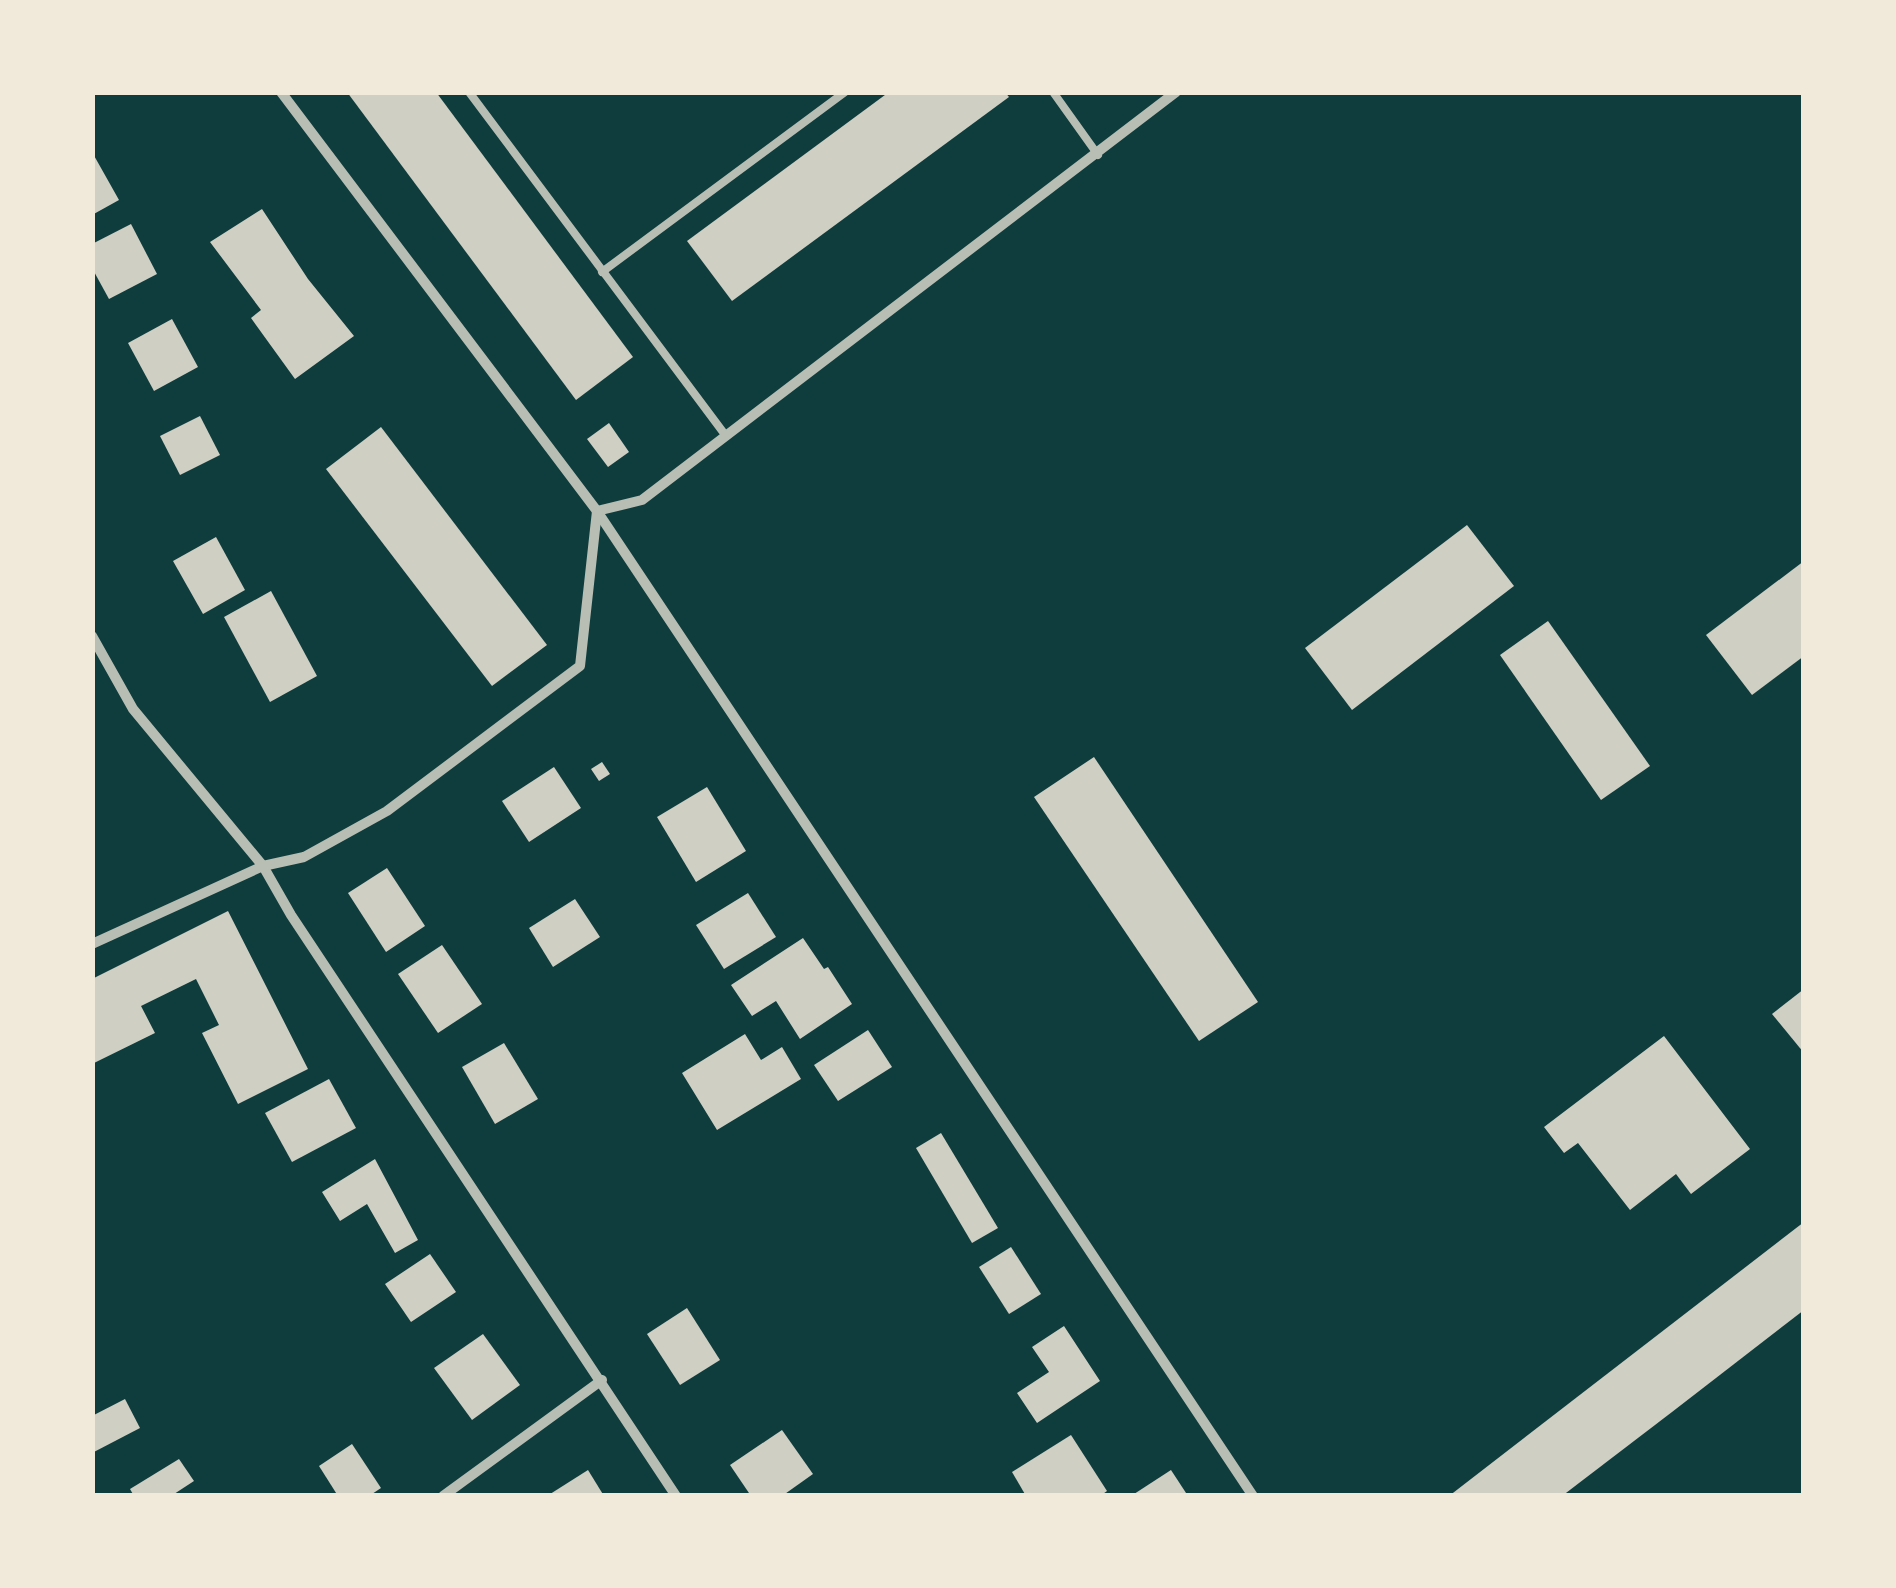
<svg xmlns="http://www.w3.org/2000/svg" width="1896" height="1588" font-family="'IBM Plex Sans',sans-serif">
<style>
.building{fill:#cfcfc3}
.lines{fill:none;stroke-linecap:round;stroke-linejoin:round}
.service{stroke:#b8beb3;stroke-width:8}
.minor{stroke:#b8beb3;stroke-width:10}
</style>
<rect width="100%" height="100%" fill="#0f3d3e"/>
<!-- building -->
<g class="building">
<path d="M 347,92 L 436,92 L 633,357 L 576,400 Z"/>
<path d="M 889,92 L 1005,92 L 1009,97 L 732,301 L 687,241 Z"/>
<path d="M 92,152 L 119,200 L 92,215 Z"/>
<path d="M 262,209 L 308,279 L 354,336 L 295,379 L 251,318 L 261,310 L 210,242 Z"/>
<path d="M 131,224 L 157,274 L 109,299 L 92,268 L 92,244 Z"/>
<path d="M 172,319 L 198,367 L 154,391 L 128,343 Z"/>
<path d="M 200,416 L 220,455 L 180,475 L 160,436 Z"/>
<path d="M 609,423 L 629,452 L 608,467 L 587,439 Z"/>
<path d="M 381,427 L 547,645 L 492,686 L 326,469 Z"/>
<path d="M 1467,525 L 1514,586 L 1352,710 L 1305,648 Z"/>
<path d="M 216,537 L 245,590 L 203,614 L 173,561 Z"/>
<path d="M 1804,561 L 1804,656 L 1752,695 L 1706,635 Z"/>
<path d="M 271,591 L 317,676 L 270,702 L 224,617 Z"/>
<path d="M 1548,621 L 1650,766 L 1601,800 L 1500,655 Z"/>
<path d="M 1094,757 L 1258,1002 L 1199,1041 L 1034,797 Z"/>
<path d="M 602,762 L 610,774 L 599,781 L 591,769 Z"/>
<path d="M 554,767 L 581,808 L 529,842 L 502,801 Z"/>
<path d="M 707,787 L 746,851 L 696,882 L 657,817 Z"/>
<path d="M 387,868 L 425,926 L 386,952 L 348,893 Z"/>
<path d="M 748,893 L 776,937 L 724,969 L 696,925 Z"/>
<path d="M 575,899 L 600,937 L 553,967 L 529,928 Z"/>
<path d="M 228,911 L 308,1069 L 238,1104 L 202,1033 L 219,1025 L 196,979 L 141,1006 L 155,1033 L 92,1064 L 92,979 Z"/>
<path d="M 803,938 L 824,969 L 828,967 L 852,1004 L 800,1039 L 776,1001 L 752,1016 L 731,985 Z"/>
<path d="M 442,945 L 482,1004 L 438,1033 L 398,974 Z"/>
<path d="M 1804,989 L 1804,1053 L 1772,1014 Z"/>
<path d="M 868,1030 L 892,1067 L 838,1101 L 814,1065 Z"/>
<path d="M 745,1034 L 761,1060 L 782,1047 L 801,1079 L 717,1130 L 682,1073 Z"/>
<path d="M 1664,1036 L 1750,1149 L 1691,1194 L 1676,1174 L 1630,1210 L 1578,1143 L 1564,1153 L 1544,1127 Z"/>
<path d="M 504,1043 L 538,1099 L 495,1124 L 462,1067 Z"/>
<path d="M 329,1079 L 356,1128 L 292,1162 L 265,1113 Z"/>
<path d="M 941,1133 L 998,1228 L 972,1243 L 916,1148 Z"/>
<path d="M 375,1159 L 418,1240 L 395,1253 L 367,1204 L 340,1221 L 322,1192 Z"/>
<path d="M 1804,1222 L 1804,1310 L 1672,1412 L 1562,1496 L 1449,1496 Z"/>
<path d="M 1011,1247 L 1041,1294 L 1009,1314 L 979,1267 Z"/>
<path d="M 430,1254 L 456,1292 L 411,1322 L 385,1284 Z"/>
<path d="M 687,1308 L 720,1360 L 680,1385 L 647,1334 Z"/>
<path d="M 1064,1326 L 1100,1381 L 1037,1423 L 1017,1393 L 1049,1372 L 1032,1347 Z"/>
<path d="M 483,1334 L 520,1385 L 472,1420 L 434,1368 Z"/>
<path d="M 125,1399 L 140,1428 L 92,1453 L 92,1416 Z"/>
<path d="M 782,1430 L 813,1474 L 782,1496 L 751,1496 L 730,1465 Z"/>
<path d="M 1071,1435 L 1107,1491 L 1100,1496 L 1026,1496 L 1012,1472 Z"/>
<path d="M 352,1444 L 381,1488 L 369,1496 L 338,1496 L 319,1466 Z"/>
<path d="M 179,1459 L 194,1481 L 171,1496 L 134,1496 L 130,1489 Z"/>
<path d="M 588,1470 L 604,1496 L 547,1496 Z"/>
<path d="M 1171,1470 L 1188,1496 L 1131,1496 Z"/>
</g>
<g class="lines">
<!-- service -->
<g class="service">
<path d="M 469,92 L 726,436"/>
<path d="M 1053,92 L 1098,155"/>
<path d="M 602,272 L 845,92"/>
</g>
<!-- minor -->
<g class="minor">
<path d="M 281,92 L 597,511 L 1253,1496"/>
<path d="M 92,636 L 133,709 L 263,866 L 291,915 L 676,1496"/>
<path d="M 92,944 L 263,866 L 304,857 L 387,811 L 580,666 L 597,511 L 642,500 L 1176,92"/>
<path d="M 443,1496 L 602,1380"/>
</g>
</g>
<!-- border -->
<rect width="1896" height="1588" fill="none" stroke="#f1e9da" stroke-width="190"/>
</svg>
